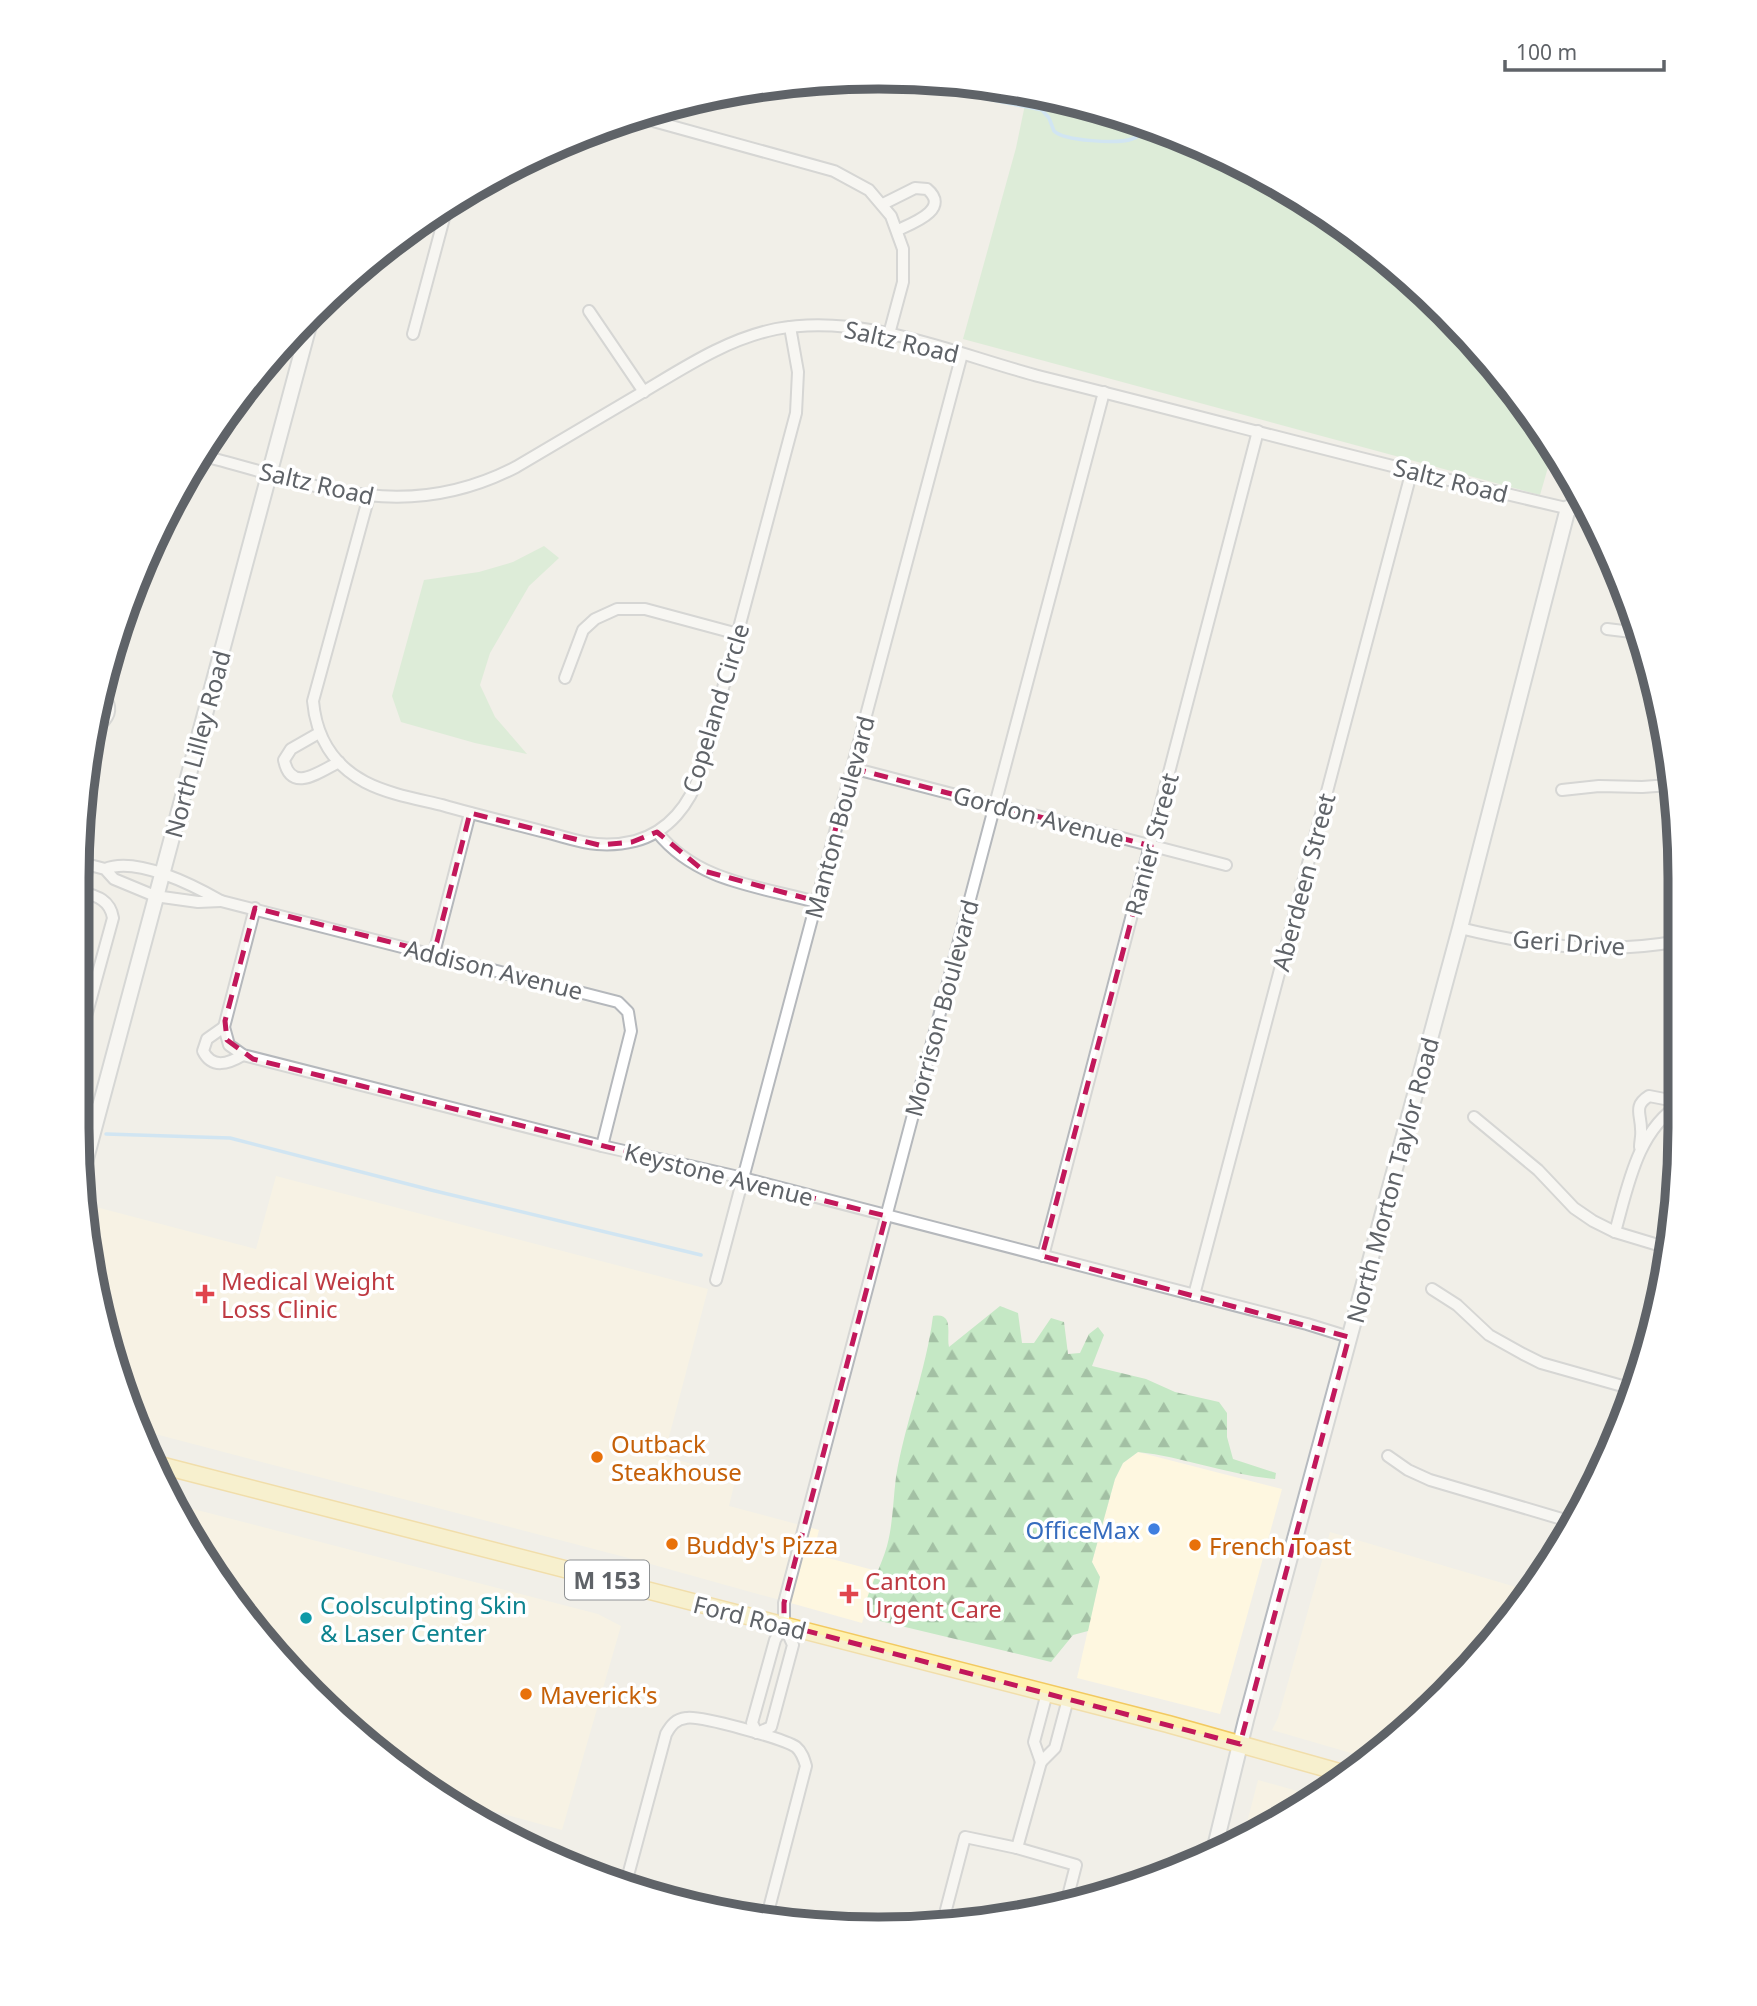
<svg xmlns="http://www.w3.org/2000/svg" width="1757" height="2006" font-family="'Noto Sans',sans-serif">
<style>
.commercial{fill:#fef7e0}
.forest{fill:url(#forest-firs)}
.green{fill:#c5e8c5}
.lines{fill:none;stroke-linecap:round;stroke-linejoin:round}
.stream{stroke:#aadaff;stroke-width:3.5}
.street-casing{stroke:#b5b8bc;stroke-width:14}
.secondary-casing{stroke:#b6babf;stroke-width:18}
.primary-casing{stroke:#f2c960;stroke-width:19}
.street{stroke:#fff;stroke-width:10}
.secondary{stroke:#fff;stroke-width:14}
.primary{stroke:#fff2af;stroke-width:16}
.marked{fill:none;stroke:#c2185b;stroke-width:5;stroke-dasharray:14 9;stroke-linejoin:round}
.health-dot{fill:#e0444e;stroke:#fff;stroke-width:2.5}
.food-dot{fill:#e8710a;stroke:#fff;stroke-width:2.5}
.shop-dot{fill:#3f7fe0;stroke:#fff;stroke-width:2.5}
.culture-dot{fill:#0f9aa8;stroke:#fff;stroke-width:2.5}
.labels{text-anchor:middle;dominant-baseline:central;stroke-width:7;stroke-linejoin:round;paint-order:stroke}
.shield{fill:#fff;stroke:#8f9295;stroke-width:2}
.shield-label{font-size:23px;font-weight:bold;fill:#5f6368}
.street-label{font-size:24px;fill:#5f6368;stroke:#fff}
.health-label{font-size:24px;fill:#be3a42;stroke:#fff;text-anchor:start}
.food-label{font-size:24px;fill:#c56008;stroke:#fff;text-anchor:start}
.shop-label{font-size:24px;fill:#366cbe;stroke:#fff;text-anchor:end}
.culture-label{font-size:24px;fill:#0d838f;stroke:#fff;text-anchor:start}
.rim{fill:none;stroke:#5f6368;stroke-width:9}
</style>
<defs>
<pattern id="forest-firs" width="22" height="20" patternUnits="userSpaceOnUse" patternTransform="scale(1.75)"><rect width="22" height="20" fill="#c5e8c5"/><path d="M5 1l3.5 6h-7zM16 11l3.5 6h-7z" fill="#a3c0a4"/></pattern>
</defs>
<rect width="100%" height="100%" fill="#f1efe8"/>
<!-- commercial -->
<g class="commercial">
<path d="M 276,1176 L 708,1289 L 664,1456 L 736,1477 L 729,1506 L 819,1530 L 813,1554 L 877,1571 L 862,1623 L 636,1560 L 140,1430 L 104,1335 L 90,1230 L 96,1207 L 256,1249 Z"/>
<path d="M 1138,1452 L 1282,1489 L 1220,1714 L 1077,1678 L 1100,1577 L 1092,1562 L 1115,1479 L 1123,1463 Z"/>
<path d="M 174,1504 L 598,1614 L 621,1626 L 562,1830 L 456,1801 L 391,1764 L 276,1656 Z"/>
<path d="M 1330,1532 L 1529,1591 L 1407,1730 L 1368,1758 L 1272,1730 L 1278,1718 Z"/>
<path d="M 1258,1780 L 1315,1796 L 1279,1822 L 1243,1838 Z"/>
</g>
<!-- forest -->
<path class="forest" d="M 1000,1306 L 1018,1313 L 1022,1343 L 1034,1343 L 1051,1318 L 1064,1322 L 1068,1354 L 1080,1353 L 1089,1334 L 1098,1327 L 1104,1335 L 1092,1366 L 1146,1379 L 1175,1392 L 1219,1402 L 1227,1413 L 1227,1437 L 1233,1459 L 1276,1473 L 1275,1479 C 1228,1475 1184,1457 1138,1452 L 1123,1463 L 1115,1479 L 1092,1562 L 1100,1577 L 1088,1631 L 1073,1635 L 1051,1662 L 880,1621 L 865,1606 C 870,1585 881,1567 887,1546 C 893,1524 893,1500 896,1477 C 905,1423 926,1371 933,1316 C 955,1312 946,1334 949,1347 Z"/>
<!-- green -->
<g class="green">
<path d="M 1027,95 L 1086,104 L 1233,160 L 1367,243 L 1481,350 L 1553,450 L 1540,495 L 963,339 L 1016,148 Z"/>
<path d="M 544,546 L 559,558 L 529,586 L 490,653 L 480,685 L 495,717 L 527,754 L 475,743 L 401,722 L 392,696 L 424,580 L 479,572 L 513,562 Z"/>
</g>
<g class="lines">
<!-- stream -->
<g class="stream">
<path d="M 941,80 L 983,98 L 1042,110 L 1049,118 L 1054,131 C 1064,141 1118,144 1132,139 C 1139,137 1144,131 1152,129"/>
<path d="M 106,1134 L 230,1138 L 431,1190 L 701,1255"/>
</g>
<!-- street casing -->
<g class="street-casing">
<g id="street">
<path d="M 635,116 L 834,171 L 869,190 L 891,216 L 903,249 L 903,282 L 889,334"/>
<path d="M 883,204 L 915,188 L 927,189 C 951,209 913,223 898,230"/>
<path d="M 589,311 L 644,392"/>
<path d="M 413,334 L 447,207"/>
<path d="M 200,455 C 314,484 402,526 516,467 C 558,442 601,417 643,392 C 685,367 727,339 776,329 C 864,312 957,355 1042,377 C 1224,422 1405,472 1588,513"/>
<path d="M 369,496 L 313,701 C 316,736 333,765 365,782 C 388,794 417,799 442,805 C 476,815 511,823 545,832 C 562,836 580,843 597,844 C 610,845 623,844 635,841 C 669,832 690,804 701,771 L 796,413 L 798,372 L 790,327"/>
<path d="M 1607,629 L 1640,633"/>
<path d="M 113,648 L 122,628 L 131,596"/>
<path d="M 565,678 L 583,630 L 595,619 L 617,609 L 645,609 L 738,634"/>
<path d="M 96,723 L 104,721 C 113,711 109,703 103,693"/>
<path d="M 319,733 L 291,749 L 284,760 C 291,794 319,772 339,762"/>
<path d="M 852,768 L 1226,865"/>
<path d="M 1562,790 L 1599,786 L 1642,787 L 1670,785"/>
<path d="M 657,832 C 697,882 758,886 816,902"/>
<path d="M 82,863 L 105,869 L 114,879 L 155,896 L 198,902 L 221,901 C 193,885 136,856 105,869"/>
<path d="M 221,901 L 618,1002 L 628,1012 L 631,1031 L 602,1146"/>
<path d="M 255,908 L 224,1027 L 229,1045 L 243,1055 L 602,1146 L 743,1178 L 1307,1324 L 1349,1337"/>
<path d="M 1460,928 C 1533,946 1604,955 1679,941"/>
<path d="M 434,953 L 470,813"/>
<path d="M 224,1027 L 207,1039 L 203,1051 C 212,1069 228,1064 243,1055"/>
<path d="M 79,1042 L 113,918 C 110,900 97,896 82,892"/>
<path d="M 77,1104 L 98,1110"/>
<path d="M 1474,1117 L 1538,1170 L 1574,1208 L 1593,1221 L 1615,1232 L 1668,1248"/>
<path d="M 1640,1147 C 1640,1141 1642,1135 1641,1129 C 1641,1114 1633,1106 1649,1096 L 1680,1102"/>
<path d="M 1615,1232 C 1628,1186 1637,1131 1680,1104"/>
<path d="M 1043,1256 L 1258,431"/>
<path d="M 716,1280 L 962,354"/>
<path d="M 1432,1289 L 1457,1305 L 1489,1335 L 1523,1354 L 1541,1363 L 1633,1389"/>
<path d="M 1194,1295 L 1412,470"/>
<path d="M 1388,1456 L 1408,1470 L 1430,1480 L 1572,1522"/>
<path d="M 1047,1693 L 1034,1742 L 1041,1762 L 1055,1748 L 1068,1699"/>
<path d="M 757,1733 L 771,1727 L 793,1645 L 784,1625 L 784,1603 L 1104,392"/>
<path d="M 757,1733 L 752,1723 L 775,1640 L 784,1625"/>
<path d="M 1017,1848 L 1041,1762"/>
<path d="M 626,1883 L 666,1734 C 671,1725 676,1719 686,1718 C 699,1715 785,1739 796,1747 C 802,1752 804,1759 806,1766 L 766,1920"/>
<path d="M 942,1925 L 965,1837 L 1017,1848 L 1076,1865 L 1067,1900"/>
</g>
</g>
<!-- secondary casing -->
<g class="secondary-casing">
<g id="secondary">
<path d="M 83,1170 L 311,318"/>
<path d="M 1214,1851 L 1246,1720 L 1460,928 L 1568,508"/>
</g>
</g>
<!-- primary casing -->
<g class="primary-casing">
<path id="primary" d="M 152,1463 L 1168,1724 L 1346,1774"/>
</g>
<!-- street -->
<use href="#street" class="street"/>
<!-- secondary -->
<use href="#secondary" class="secondary"/>
<!-- primary -->
<use href="#primary" class="primary"/>
</g>
<!-- marked area -->
<path d="M0 0H1757V2006H0ZM 852,768 L 1151,846 L 1042,1256 L 1349,1337 L 1240,1744 L 784,1625 L 784,1603 L 886,1216 L 253,1059 L 227,1040 L 225,1021 L 255,908 L 434,953 L 470,813 L 599,845 L 632,842 L 657,832 L 704,871 L 816,901 Z" fill="#f1efe8" fill-opacity=".55" fill-rule="evenodd"/>
<path class="marked" d="M 852,768 L 1151,846 L 1042,1256 L 1349,1337 L 1240,1744 L 784,1625 L 784,1603 L 886,1216 L 253,1059 L 227,1040 L 225,1021 L 255,908 L 434,953 L 470,813 L 599,845 L 632,842 L 657,832 L 704,871 L 816,901 Z"/>
<!-- markers -->
<g class="health-dot">
<path d="M201.5 1283.5h7v7h7v7h-7v7h-7v-7h-7v-7h7z"/>
<path d="M845.5 1583.5h7v7h7v7h-7v7h-7v-7h-7v-7h7z"/>
</g>
<g class="food-dot">
<circle cx="597" cy="1457" r="7"/>
<circle cx="672" cy="1544" r="7"/>
<circle cx="1195" cy="1545" r="7"/>
<circle cx="526" cy="1694" r="7"/>
</g>
<circle class="shop-dot" cx="1154" cy="1529" r="7"/>
<circle class="culture-dot" cx="306" cy="1618" r="7"/>
<g class="labels">
<!-- shield labels -->
<rect class="shield" x="565" y="1560.5" width="84" height="39" rx="5"/>
<g class="shield-label">
<text x="607" y="1580">M 153</text>
</g>
<!-- street labels -->
<g class="street-label">
<text transform="translate(902 341) rotate(13)">Saltz Road</text>
<text transform="translate(1451 480) rotate(14)">Saltz Road</text>
<text transform="translate(317 483) rotate(13)">Saltz Road</text>
<text transform="translate(715 708) rotate(-73)">Copeland Circle</text>
<text transform="translate(197 744) rotate(-75)">North Lilley Road</text>
<text transform="translate(1039 816) rotate(15)">Gordon Avenue</text>
<text transform="translate(839 817) rotate(-75)">Manton Boulevard</text>
<text transform="translate(1151 844) rotate(-75)">Ranier Street</text>
<text transform="translate(1303 882) rotate(-75)">Aberdeen Street</text>
<text transform="translate(1569 942) rotate(4)">Geri Drive</text>
<text transform="translate(494 969) rotate(14)">Addison Avenue</text>
<text transform="translate(941 1008) rotate(-75)">Morrison Boulevard</text>
<text transform="translate(719 1174) rotate(14)">Keystone Avenue</text>
<text transform="translate(1392 1180) rotate(-75)">North Morton Taylor Road</text>
<text transform="translate(750 1617) rotate(14)">Ford Road</text>
</g>
<!-- health labels -->
<g class="health-label">
<text x="221" y="1280">Medical Weight<tspan x="221" dy="28">Loss Clinic</tspan></text>
<text x="865" y="1580">Canton<tspan x="865" dy="28">Urgent Care</tspan></text>
</g>
<!-- food labels -->
<g class="food-label">
<text x="611" y="1443">Outback<tspan x="611" dy="28">Steakhouse</tspan></text>
<text x="686" y="1544">Buddy's Pizza</text>
<text x="1209" y="1545">French Toast</text>
<text x="540" y="1694">Maverick's</text>
</g>
<!-- shop labels -->
<g class="shop-label">
<text x="1140" y="1529">OfficeMax</text>
</g>
<!-- culture labels -->
<g class="culture-label">
<text x="320" y="1604">Coolsculpting Skin<tspan x="320" dy="28">&amp; Laser Center</tspan></text>
</g>
</g>
<!-- crop -->
<path d="M0 0H1757V2006H0ZM878 89H879A789 789 0 0 1 1668 878V1128A789 789 0 0 1 879 1917H878A789 789 0 0 1 89 1128V878A789 789 0 0 1 878 89Z" fill="#fff" fill-rule="evenodd"/>
<path class="rim" d="M878 89H879A789 789 0 0 1 1668 878V1128A789 789 0 0 1 879 1917H878A789 789 0 0 1 89 1128V878A789 789 0 0 1 878 89Z"/>
<!-- scale -->
<path d="M1505 60v10h159v-10" fill="none" stroke="#5f6368" stroke-width="3.5"/>
<text x="1516" y="60" font-size="21" fill="#5f6368" stroke="#ffffff" stroke-width="5" paint-order="stroke">100 m</text>
</svg>
